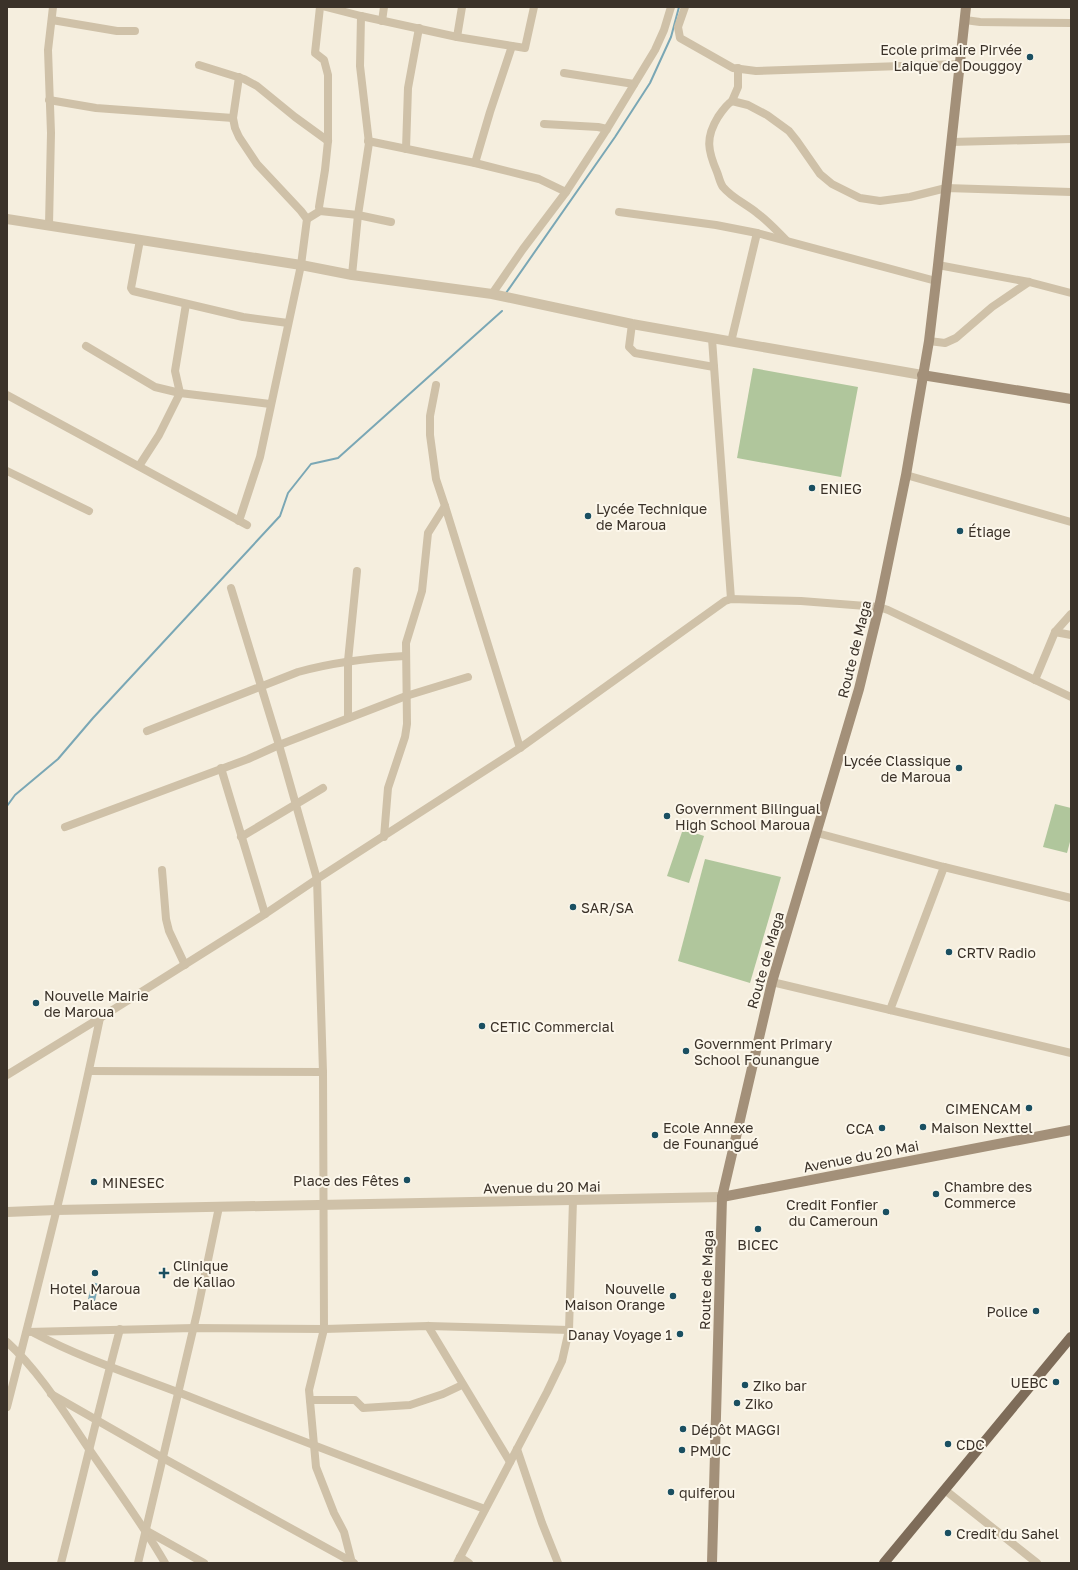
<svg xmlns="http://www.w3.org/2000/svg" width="1078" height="1570" font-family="'Golos Text',sans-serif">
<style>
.green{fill:#b0c69c}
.water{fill:#7aa7b5}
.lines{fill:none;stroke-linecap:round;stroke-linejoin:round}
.stream{stroke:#7aa7b5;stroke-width:2}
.minor{stroke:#cfc1a8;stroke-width:8}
.tertiary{stroke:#cfc1a8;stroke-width:10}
.secondary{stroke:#a39079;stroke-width:10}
.primary{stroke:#7e6c59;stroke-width:10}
.poi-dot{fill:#1a4f61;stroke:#fcf7eb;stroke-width:1.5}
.labels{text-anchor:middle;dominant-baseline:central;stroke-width:4;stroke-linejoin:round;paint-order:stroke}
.poi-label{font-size:14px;fill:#3b3229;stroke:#fcf7eb;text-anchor:start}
.street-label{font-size:14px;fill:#3b3229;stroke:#fcf7eb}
</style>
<rect width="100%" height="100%" fill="#f5eede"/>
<!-- green -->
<g class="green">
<path d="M 753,368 L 858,387 L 841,477 L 737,458 Z"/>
<path d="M 1055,804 L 1071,808 L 1071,838 L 1067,853 L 1043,847 Z"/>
<path d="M 683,829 L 704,836 L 689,883 L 667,876 Z"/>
<path d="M 705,859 L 781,877 L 750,983 L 678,961 Z"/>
</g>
<!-- water -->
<path class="water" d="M 92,1282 L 99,1284 L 95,1301 L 88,1299 Z"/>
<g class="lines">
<!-- stream -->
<g class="stream">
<path d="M 506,293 L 615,137 L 650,83 L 671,37 L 679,7"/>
<path d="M 7,806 L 15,795 L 58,759 L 93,718 L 280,516 L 288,493 L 311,464 L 338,458 L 502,311"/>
</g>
<!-- minor -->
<g class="minor">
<path d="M 320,7 L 315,53 L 324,60 L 328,75 L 328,141 L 325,170 L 319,207 L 320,211"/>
<path d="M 326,7 L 361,16 L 457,37 L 525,48 L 534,7"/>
<path d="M 685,7 L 678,27 L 680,38 L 733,68 L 756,71 L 960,64"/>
<path d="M 52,20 L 117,31 L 135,31"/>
<path d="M 965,20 L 980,22 L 1071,23"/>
<path d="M 382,21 L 384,7"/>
<path d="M 457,37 L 462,7"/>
<path d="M 199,65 L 244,79 L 257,86 L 295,117 L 328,141"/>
<path d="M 738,68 L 738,87 L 732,101 L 748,105 L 767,115 L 789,131 L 797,141 L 820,174 L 832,184 L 860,198 L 880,201 L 910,197 L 946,188 L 1071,192"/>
<path d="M 564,73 L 634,84"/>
<path d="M 49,100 L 96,108 L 233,118"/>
<path d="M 732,101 C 726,105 722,111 718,117 C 705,138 708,151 717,172 C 719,177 720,183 723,187 C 732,198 746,204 757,213 C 768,221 777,231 786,240"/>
<path d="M 544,124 L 598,127 L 607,129"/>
<path d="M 368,141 L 475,163 L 539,179 L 566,192"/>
<path d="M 951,142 L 1071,139"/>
<path d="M 406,149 L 408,88 L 419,28"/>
<path d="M 475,163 L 490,112 L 512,46"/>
<path d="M 619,212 L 716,225 L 757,233 L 936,281"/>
<path d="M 307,219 L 320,211 L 358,215 L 391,222"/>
<path d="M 49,225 L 51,133 L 48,50 L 53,7"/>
<path d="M 140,240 L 131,288 L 133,291 L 243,317 L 288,323"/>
<path d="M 938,265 L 1029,282 L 1071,293"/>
<path d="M 352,275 L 358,215 L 369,143 L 360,66 L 361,16"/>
<path d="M 492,294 L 523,249 L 566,192 L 607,129 L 655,50 L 664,30 L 671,7"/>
<path d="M 632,324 L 629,347 L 635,353 L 714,367"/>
<path d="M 712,339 L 731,599"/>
<path d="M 929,341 L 945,343 L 956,338 L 992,307 L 1029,282"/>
<path d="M 731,342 L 757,233"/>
<path d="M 86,346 L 155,387 L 180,393 L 270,404"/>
<path d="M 436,385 L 430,416 L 430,435 L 436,479 L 445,506"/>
<path d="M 7,395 L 247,525"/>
<path d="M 139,466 L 159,435 L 180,393 L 175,371 L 186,304"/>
<path d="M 7,471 L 89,511"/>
<path d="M 906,475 L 1071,522"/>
<path d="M 239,521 L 260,457 L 301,265 L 307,219 L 301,211 L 257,164 L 239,137 L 235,128 L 233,118 L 239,77"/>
<path d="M 231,588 L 279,745 L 317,879 L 323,1072 L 324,1329 L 309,1390 L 316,1467 L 334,1513 L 344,1532 L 352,1563"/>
<path d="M 1055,632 L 1071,635"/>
<path d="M 1035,680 L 1055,632 L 1071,614"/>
<path d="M 348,718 L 348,661 L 357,571"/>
<path d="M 147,731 L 298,672 C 334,662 369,658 405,656"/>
<path d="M 221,768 L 265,914"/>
<path d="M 65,827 L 248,759 L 279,745 L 406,696 L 468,677"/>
<path d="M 817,833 L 944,867 L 1071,898"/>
<path d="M 241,837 L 323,788"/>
<path d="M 384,837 L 388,788 L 405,737 L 407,724 L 406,643 L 422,591 L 428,533 L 445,506 L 520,748"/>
<path d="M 162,870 L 166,919 L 169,931 L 185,965"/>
<path d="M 772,982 L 1071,1053"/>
<path d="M 890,1010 L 944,867"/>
<path d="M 89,1071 L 323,1072"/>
<path d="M 7,1075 L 100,1018 L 265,914 L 317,879 L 520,748 L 725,601 L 731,599 L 801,601 L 879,607 L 888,610 L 1071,697"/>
<path d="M 428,1326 L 510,1462"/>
<path d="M 27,1332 L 194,1328 L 324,1329 L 428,1326 L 569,1330"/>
<path d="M 34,1333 C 83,1359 136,1376 188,1396 C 286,1435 385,1473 485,1509"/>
<path d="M 7,1342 C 40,1372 64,1412 89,1449 C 115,1487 142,1523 165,1563"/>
<path d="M 51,1394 L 163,1458 L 354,1563"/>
<path d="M 310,1400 L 355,1400 L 363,1408 L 410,1405 L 443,1394 L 462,1385"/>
<path d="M 7,1407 C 40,1278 73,1149 100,1018"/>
<path d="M 517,1449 L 542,1523 L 558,1563"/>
<path d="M 945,1490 L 1037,1563"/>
<path d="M 147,1531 L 204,1563"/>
<path d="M 460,1557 L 469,1563"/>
<path d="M 61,1563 C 81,1485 99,1407 120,1329"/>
<path d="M 138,1563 L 197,1313 L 219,1207"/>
<path d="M 457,1563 L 547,1392 L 562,1361 L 569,1330 L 573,1200"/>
</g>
<!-- tertiary -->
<g class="tertiary">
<path d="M 7,219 L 301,265 L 352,275 L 492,294 L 632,324 L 922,375"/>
<path d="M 7,1212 L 56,1210 L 722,1197"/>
</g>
<!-- secondary -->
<g class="secondary">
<path d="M 922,375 L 1071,399"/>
<path d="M 722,1197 L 1071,1130"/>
<path d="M 712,1563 L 722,1197 L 772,982 L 859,689 L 879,607 L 906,475 L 929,341 L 938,265 L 966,7"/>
</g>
<!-- primary -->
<path class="primary" d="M 884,1563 L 1071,1337"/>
</g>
<!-- markers -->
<g class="poi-dot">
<circle cx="1030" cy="57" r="4"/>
<circle cx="812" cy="488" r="4"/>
<circle cx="588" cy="516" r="4"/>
<circle cx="960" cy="531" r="4"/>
<circle cx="959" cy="768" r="4"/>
<circle cx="667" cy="816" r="4"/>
<circle cx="573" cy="907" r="4"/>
<circle cx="949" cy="952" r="4"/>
<circle cx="36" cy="1003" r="4"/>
<circle cx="482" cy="1026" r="4"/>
<circle cx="686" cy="1051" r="4"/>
<circle cx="1029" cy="1108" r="4"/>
<circle cx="923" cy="1127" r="4"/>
<circle cx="882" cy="1128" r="4"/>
<circle cx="655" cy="1135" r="4"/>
<circle cx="407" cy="1180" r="4"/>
<circle cx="94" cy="1182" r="4"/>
<circle cx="936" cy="1194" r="4"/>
<circle cx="886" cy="1212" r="4"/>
<circle cx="758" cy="1229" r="4"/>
<circle cx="95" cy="1273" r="4"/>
<path d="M162 1267h4v4h4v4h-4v4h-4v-4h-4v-4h4z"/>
<circle cx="673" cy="1296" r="4"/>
<circle cx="1036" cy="1311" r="4"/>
<circle cx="680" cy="1334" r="4"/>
<circle cx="1056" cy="1382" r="4"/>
<circle cx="745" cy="1385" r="4"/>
<circle cx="737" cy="1403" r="4"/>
<circle cx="683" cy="1429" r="4"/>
<circle cx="948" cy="1444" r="4"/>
<circle cx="682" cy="1450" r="4"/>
<circle cx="671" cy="1492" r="4"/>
<circle cx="948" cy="1533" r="4"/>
</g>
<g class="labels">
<!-- poi labels -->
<g class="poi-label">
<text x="1022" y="49" text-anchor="end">Ecole primaire Pirvée<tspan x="1022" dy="16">Laique de Douggoy</tspan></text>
<text x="820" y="488">ENIEG</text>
<text x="596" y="508">Lycée Technique<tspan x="596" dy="16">de Maroua</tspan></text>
<text x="968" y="531">Étiage</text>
<text x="951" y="760" text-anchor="end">Lycée Classique<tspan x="951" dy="16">de Maroua</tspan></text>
<text x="675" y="808">Government Bilingual<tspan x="675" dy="16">High School Maroua</tspan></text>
<text x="581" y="907">SAR/SA</text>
<text x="957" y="952">CRTV Radio</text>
<text x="44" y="995">Nouvelle Mairie<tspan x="44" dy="16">de Maroua</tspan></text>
<text x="490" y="1026">CETIC Commercial</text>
<text x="694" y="1043">Government Primary<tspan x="694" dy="16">School Founangue</tspan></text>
<text x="1021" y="1108" text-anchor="end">CIMENCAM</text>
<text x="663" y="1127">Ecole Annexe<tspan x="663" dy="16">de Founangué</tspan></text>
<text x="931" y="1127">Maison Nexttel</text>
<text x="874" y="1128" text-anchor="end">CCA</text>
<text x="399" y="1180" text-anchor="end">Place des Fêtes</text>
<text x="102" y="1182">MINESEC</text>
<text x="944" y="1186">Chambre des<tspan x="944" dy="16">Commerce</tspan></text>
<text x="878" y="1204" text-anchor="end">Credit Fonfier<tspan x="878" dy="16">du Cameroun</tspan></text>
<text x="758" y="1244" text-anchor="middle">BICEC</text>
<text x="173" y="1265">Clinique<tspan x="173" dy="16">de Kaliao</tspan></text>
<text x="95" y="1288" text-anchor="middle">Hotel Maroua<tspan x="95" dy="16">Palace</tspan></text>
<text x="665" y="1288" text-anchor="end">Nouvelle<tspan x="665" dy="16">Maison Orange</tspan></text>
<text x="1028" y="1311" text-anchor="end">Police</text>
<text x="672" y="1334" text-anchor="end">Danay Voyage 1</text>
<text x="1048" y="1382" text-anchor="end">UEBC</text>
<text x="753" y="1385">Ziko bar</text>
<text x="745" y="1403">Ziko</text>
<text x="691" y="1429">Dépôt MAGGI</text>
<text x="956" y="1444">CDC</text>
<text x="690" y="1450">PMUC</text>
<text x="679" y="1492">quiferou</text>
<text x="956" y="1533">Credit du Sahel</text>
</g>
<!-- street labels -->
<g class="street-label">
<text transform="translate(854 649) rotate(-76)">Route de Maga</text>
<text transform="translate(765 960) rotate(-74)">Route de Maga</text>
<text transform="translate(861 1156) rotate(-11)">Avenue du 20 Mai</text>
<text transform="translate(542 1187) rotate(-1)">Avenue du 20 Mai</text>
<text transform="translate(706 1280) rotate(-88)">Route de Maga</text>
</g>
</g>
<!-- border -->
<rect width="1078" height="1570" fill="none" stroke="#3b3229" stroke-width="16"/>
</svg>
